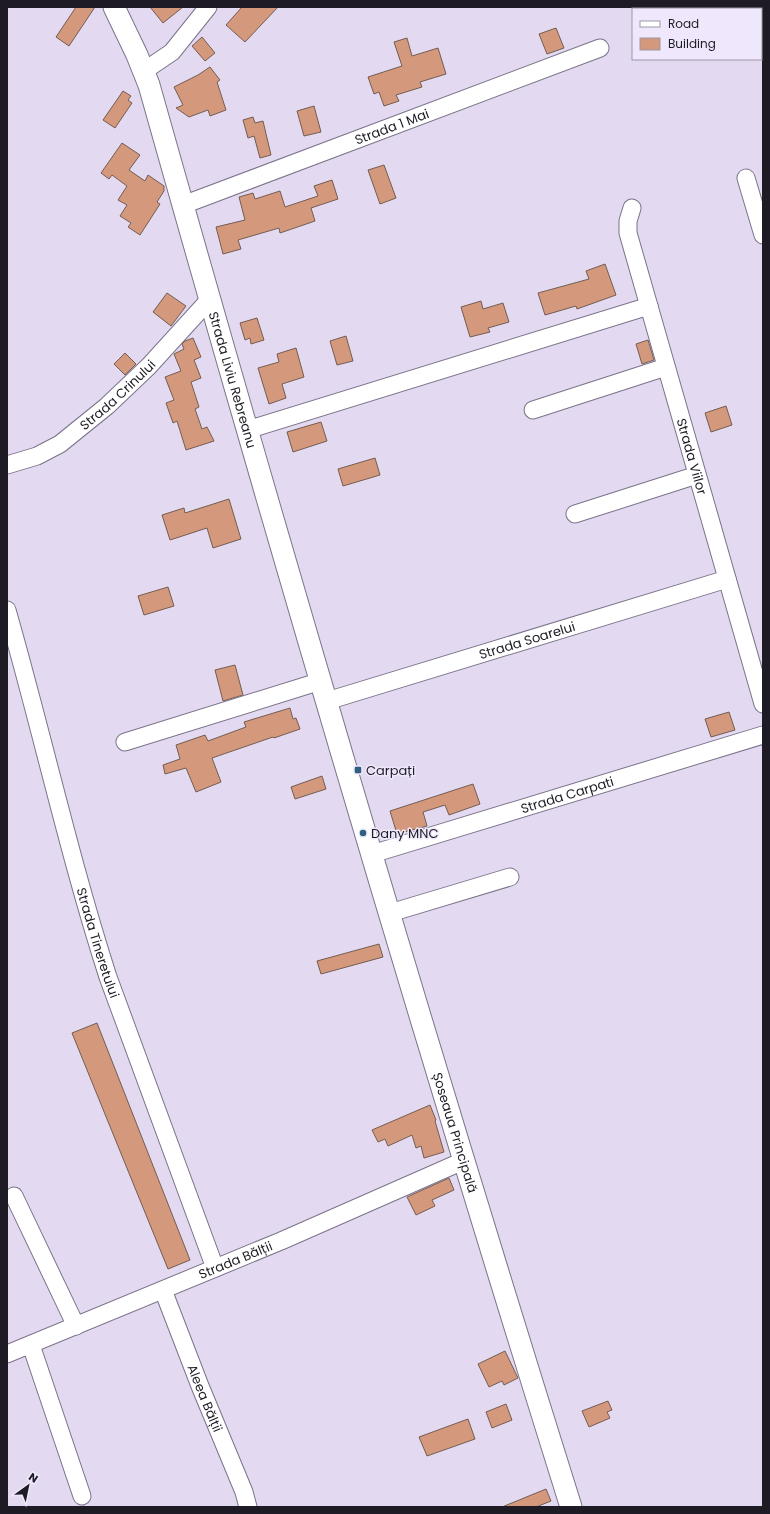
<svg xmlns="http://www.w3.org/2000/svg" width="770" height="1514" font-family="Poppins,sans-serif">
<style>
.building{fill:#d4997d;stroke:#735c51}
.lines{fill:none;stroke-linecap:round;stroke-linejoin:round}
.minor-casing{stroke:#7b7389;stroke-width:19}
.major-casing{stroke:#7b7389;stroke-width:23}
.minor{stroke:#fff;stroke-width:17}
.major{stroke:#fff;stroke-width:21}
.poi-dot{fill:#2f607e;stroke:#efe8fc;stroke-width:1.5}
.labels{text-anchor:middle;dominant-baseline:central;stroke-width:3;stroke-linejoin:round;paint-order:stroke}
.street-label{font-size:13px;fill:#1e1b24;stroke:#efe8fc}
.poi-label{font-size:13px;fill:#1e1b24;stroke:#efe8fc;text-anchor:start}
</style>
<rect width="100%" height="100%" fill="#e3daf2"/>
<!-- building -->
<g class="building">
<path d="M 76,7 L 95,7 L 69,46 L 56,37 Z"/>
<path d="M 150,7 L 183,7 L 163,23 Z"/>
<path d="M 242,7 L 278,7 L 245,42 L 226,25 Z"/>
<path d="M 556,28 L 564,48 L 547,54 L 539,34 Z"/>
<path d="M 202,37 L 215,53 L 205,61 L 192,46 Z"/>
<path d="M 407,38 L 412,56 L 438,48 L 446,74 L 420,82 L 422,87 L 396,95 L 399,101 L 384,106 L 379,92 L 374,94 L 368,77 L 402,66 L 394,42 Z"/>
<path d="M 210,67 L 220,80 L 217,82 L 226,110 L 210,116 L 208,110 L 189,117 L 176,108 L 183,105 L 174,87 L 198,75 Z"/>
<path d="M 123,91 L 131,96 L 128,100 L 132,103 L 115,128 L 103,120 Z"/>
<path d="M 314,106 L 321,132 L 304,136 L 297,111 Z"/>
<path d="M 253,117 L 255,123 L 263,121 L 271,155 L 260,158 L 254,136 L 248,138 L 243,120 Z"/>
<path d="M 122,143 L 140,155 L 129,170 L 145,181 L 148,175 L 164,186 L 164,191 L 157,202 L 160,204 L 140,235 L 128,227 L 131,223 L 120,216 L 127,205 L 118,200 L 127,186 L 112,175 L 109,179 L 101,173 Z"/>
<path d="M 384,165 L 396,198 L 380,204 L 368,170 Z"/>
<path d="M 332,180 L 338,199 L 311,208 L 315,221 L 280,233 L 279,228 L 238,240 L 241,249 L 223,254 L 216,227 L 245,220 L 239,197 L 253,193 L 255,199 L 280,191 L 285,207 L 318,196 L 314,186 Z"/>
<path d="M 605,264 L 616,295 L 577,309 L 576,306 L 545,315 L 538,293 L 589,279 L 586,271 Z"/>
<path d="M 167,293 L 186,306 L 171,326 L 153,312 Z"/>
<path d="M 481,301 L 483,309 L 503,303 L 509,322 L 488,328 L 490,332 L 470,337 L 461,307 Z"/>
<path d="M 257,318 L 264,340 L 251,344 L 250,338 L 245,340 L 240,323 Z"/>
<path d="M 346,336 L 353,361 L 337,365 L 330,341 Z"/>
<path d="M 193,338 L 201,357 L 194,360 L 201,378 L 191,382 L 199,407 L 195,409 L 202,429 L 207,427 L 214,441 L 186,450 L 177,421 L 173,423 L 166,403 L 174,400 L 165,377 L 181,371 L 174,354 L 184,349 L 182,344 L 185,341 Z"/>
<path d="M 648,340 L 654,360 L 642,364 L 636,344 Z"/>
<path d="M 296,348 L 304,377 L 282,384 L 286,398 L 269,404 L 258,368 L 279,362 L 277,354 Z"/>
<path d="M 125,353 L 136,364 L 125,375 L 114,364 Z"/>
<path d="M 726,406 L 732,425 L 711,432 L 705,413 Z"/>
<path d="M 321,422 L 327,441 L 293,452 L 287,432 Z"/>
<path d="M 375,458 L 380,475 L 343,486 L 338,469 Z"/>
<path d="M 229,499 L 241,539 L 213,548 L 207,528 L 170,540 L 162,515 L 184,508 L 185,513 Z"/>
<path d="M 168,587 L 174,606 L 144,615 L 138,596 Z"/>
<path d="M 235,665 L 243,695 L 223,701 L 215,670 Z"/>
<path d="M 290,708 L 293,719 L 296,718 L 300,729 L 274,738 L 273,737 L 212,758 L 221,782 L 196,792 L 186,768 L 165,774 L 163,765 L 180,759 L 176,745 L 205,735 L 208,741 L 246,727 L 244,722 Z"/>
<path d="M 729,712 L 735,730 L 711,737 L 705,719 Z"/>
<path d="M 322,776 L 326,789 L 295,799 L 291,787 Z"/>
<path d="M 473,784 L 480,804 L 449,815 L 445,805 L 423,812 L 427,826 L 397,834 L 390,811 Z"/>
<path d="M 379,944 L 383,957 L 321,974 L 317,961 Z"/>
<path d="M 97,1023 L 190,1260 L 168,1269 L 72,1033 Z"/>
<path d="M 430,1105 L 436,1120 L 435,1121 L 444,1152 L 424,1158 L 421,1146 L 416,1148 L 412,1135 L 388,1146 L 385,1139 L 378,1142 L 372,1130 Z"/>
<path d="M 449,1178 L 454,1190 L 432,1200 L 435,1206 L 416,1215 L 407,1197 Z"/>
<path d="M 505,1351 L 518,1378 L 504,1385 L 502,1381 L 489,1387 L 478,1364 Z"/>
<path d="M 608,1401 L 612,1410 L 607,1412 L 610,1418 L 589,1427 L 582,1411 Z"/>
<path d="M 506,1404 L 512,1420 L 492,1428 L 486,1412 Z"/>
<path d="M 468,1419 L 475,1439 L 427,1456 L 419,1437 Z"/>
<path d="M 546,1489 L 551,1501 L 536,1507 L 502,1507 Z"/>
</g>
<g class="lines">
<!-- minor casing -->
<g class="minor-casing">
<g id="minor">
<path d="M 144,71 L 172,52 L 208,7"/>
<path d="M 746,178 L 763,235"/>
<path id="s1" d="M 183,205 L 600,48"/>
<path id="s2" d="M 632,208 L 628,221 L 628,233 L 763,704"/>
<path d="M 533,410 L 666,367"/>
<path d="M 247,430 L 649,306"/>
<path id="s3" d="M 7,465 L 37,456 L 60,444 L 107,406 L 149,366 L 209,300"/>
<path d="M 575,514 L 697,475"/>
<path id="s4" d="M 7,610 C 42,732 69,856 108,977 L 215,1268"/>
<path id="s5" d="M 327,701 L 727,579"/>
<path d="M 125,742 L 321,681"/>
<path id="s6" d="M 372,854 L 763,735"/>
<path d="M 390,913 L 510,877"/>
<path d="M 14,1196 L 76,1326"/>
<path id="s7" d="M 163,1290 L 200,1386 L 244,1492 L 248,1507"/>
<path d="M 31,1345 L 82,1496"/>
<path id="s8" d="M 7,1354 L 281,1241 L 463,1161"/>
</g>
</g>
<!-- major casing -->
<g class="major-casing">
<g id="major">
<path id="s9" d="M 114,7 L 137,55 L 149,85 C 283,561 423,1035 571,1507"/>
</g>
</g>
<!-- minor -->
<use href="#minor" class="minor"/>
<!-- major -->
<use href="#major" class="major"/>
</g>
<!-- markers -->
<g class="poi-dot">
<rect x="354" y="766" width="8" height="8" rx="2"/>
<circle cx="363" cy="833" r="4"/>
</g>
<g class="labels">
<!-- street labels -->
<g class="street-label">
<text stroke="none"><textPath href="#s1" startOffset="223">Strada 1 Mai</textPath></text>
<text stroke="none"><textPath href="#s9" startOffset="392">Strada Liviu Rebreanu</textPath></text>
<text stroke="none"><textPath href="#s3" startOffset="133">Strada Crinului</textPath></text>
<text stroke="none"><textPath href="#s2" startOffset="258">Strada Viilor</textPath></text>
<text stroke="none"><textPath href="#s5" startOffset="209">Strada Soarelui</textPath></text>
<text stroke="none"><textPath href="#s6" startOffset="204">Strada Carpati</textPath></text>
<text stroke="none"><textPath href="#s4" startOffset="345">Strada Tineretului</textPath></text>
<text stroke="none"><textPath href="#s9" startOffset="1177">Șoseaua Principală</textPath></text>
<text stroke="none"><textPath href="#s8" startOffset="247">Strada Bălții</textPath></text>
<text stroke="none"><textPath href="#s7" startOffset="116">Aleea Bălții</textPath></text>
</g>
<!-- poi labels -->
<g class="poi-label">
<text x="366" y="770">Carpați</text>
<text x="371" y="833">Dany MNC</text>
</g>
</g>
<!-- border -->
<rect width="770" height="1514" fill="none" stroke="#1e1b24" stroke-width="16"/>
<!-- legend -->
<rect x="632" y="8" width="130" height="52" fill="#efe8fc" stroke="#9b96a6"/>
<rect x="640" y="21" width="20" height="6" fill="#ffffff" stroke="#9b96a6"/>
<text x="668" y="28" font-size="12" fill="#1e1b24">Road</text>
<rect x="640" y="38" width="20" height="12" fill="#d4997d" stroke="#9b96a6"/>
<text x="668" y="48" font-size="12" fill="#1e1b24">Building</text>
<!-- north arrow -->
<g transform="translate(28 1486) rotate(33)" stroke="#efe8fc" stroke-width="3" paint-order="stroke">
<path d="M0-3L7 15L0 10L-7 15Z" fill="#1e1b24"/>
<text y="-6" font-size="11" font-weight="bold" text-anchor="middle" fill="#1e1b24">N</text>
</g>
</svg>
